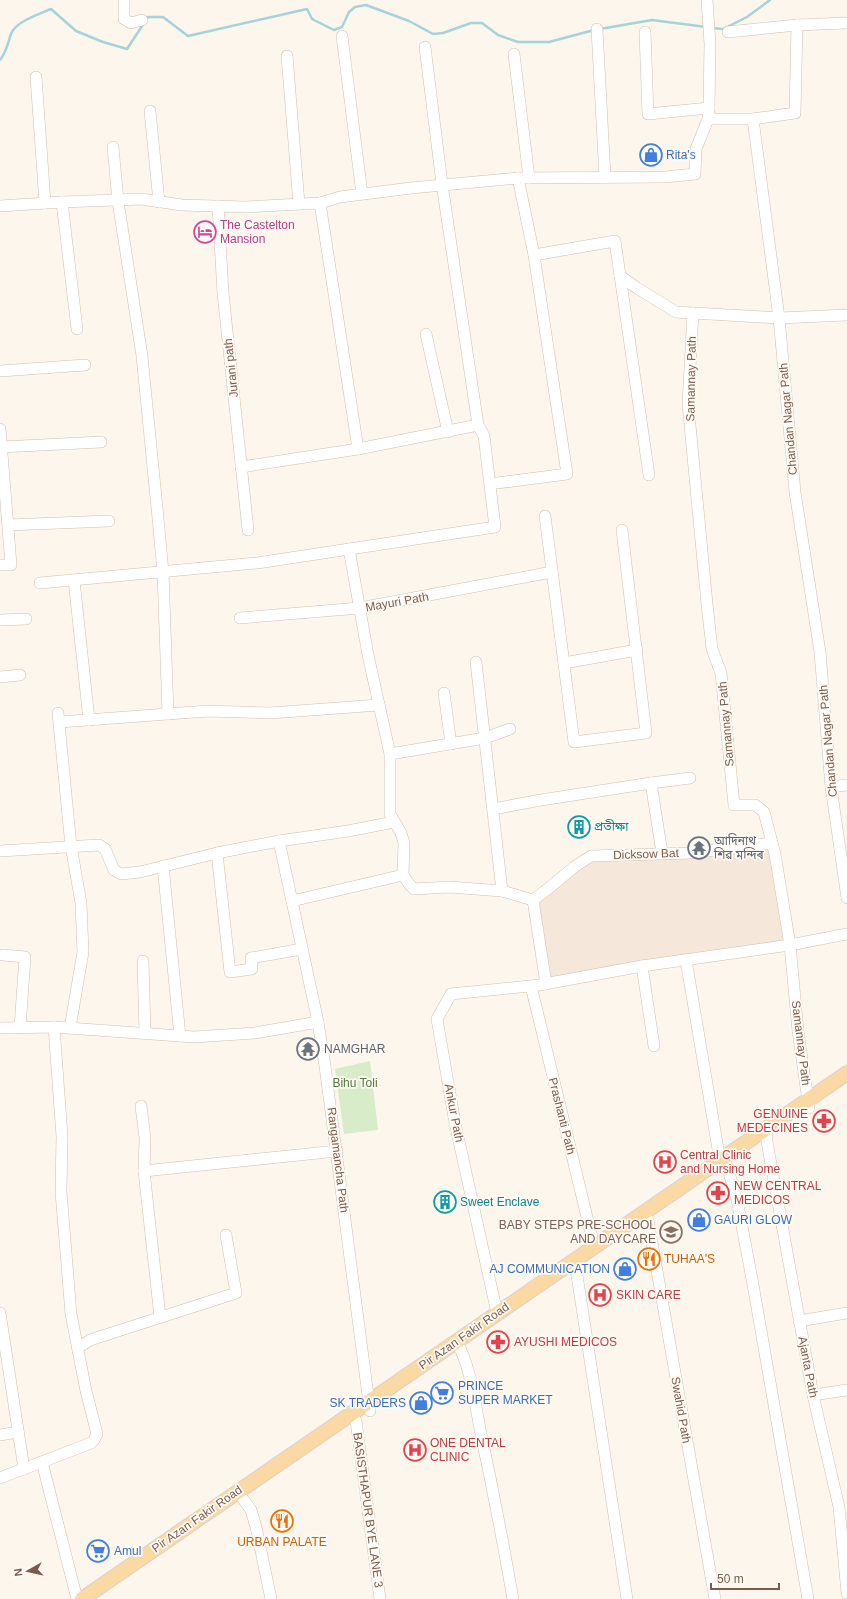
<svg xmlns="http://www.w3.org/2000/svg" width="847" height="1599" font-family="Arial,'Noto Sans Bengali',sans-serif">
<style>
.residential{fill:#f5e8da}
.green{fill:#d8ecc9}
.lines{fill:none;stroke-linecap:round;stroke-linejoin:round}
.stream{stroke:#a5d3da;stroke-width:2.5}
.minor-casing{stroke:#d1beb0;stroke-width:12}
.major-casing{stroke:#dad1cd;stroke-width:16}
.minor{stroke:#fff;stroke-width:11}
.major{stroke:#fbd9a5;stroke-width:14}
.labels{text-anchor:middle;dominant-baseline:central;stroke-width:3.5;stroke-linejoin:round;paint-order:stroke}
.shop-label{font-size:12px;fill:#366cbe;stroke:#fffaf3;text-anchor:start}
.hotel-label{font-size:12px;fill:#b23c85;stroke:#fffaf3;text-anchor:start}
.street-label{font-size:12px;fill:#7a5c4d;stroke:#fffaf3}
.culture-label{font-size:12px;fill:#0d838f;stroke:#fffaf3;text-anchor:start}
.worship-label{font-size:12px;fill:#5b616d;stroke:#fffaf3;text-anchor:start}
.park-label{font-size:12px;fill:#537a41;stroke:#fffaf3}
.health-label{font-size:12px;fill:#be3a42;stroke:#fffaf3;text-anchor:start}
.education-label{font-size:12px;fill:#785e54;stroke:#fffaf3;text-anchor:end}
.food-label{font-size:12px;fill:#c56008;stroke:#fffaf3;text-anchor:start}
</style>
<rect width="100%" height="100%" fill="#fdf6ec"/>
<!-- residential -->
<path class="residential" d="M 772,843 L 790,945 L 546,984 L 536,894 L 591,856 Z"/>
<!-- green -->
<path class="green" d="M 370,1061 L 378,1130 L 344,1134 L 335,1069 Z"/>
<g class="lines">
<!-- stream -->
<g class="stream">
<path d="M 711,28 L 723,29 L 747,17 L 770,0"/>
<path d="M 600,29 L 652,20 L 706,27"/>
<path d="M 0,60 C 7,51 7,45 11,34 C 15,22 39,14 51,9 L 76,31 L 103,42 L 127,49 L 148,17 L 163,17 L 188,36 L 307,9 L 312,19 L 334,30 L 342,27 L 349,12 L 355,7 L 366,5 L 409,21 L 433,34 L 443,33 L 471,23 L 482,23 L 498,35 L 518,42 L 549,42 L 594,30"/>
</g>
<!-- minor casing -->
<g class="minor-casing">
<g id="minor">
<path d="M 124,0 L 124,19 L 131,23 L 142,20"/>
<path d="M 847,23 L 797,25 L 795,113 L 753,119 L 779,318 L 795,492 L 820,652 L 831,787 L 847,898"/>
<path d="M 597,29 L 605,177"/>
<path d="M 645,32 L 648,114 L 709,108"/>
<path d="M 728,32 L 797,25"/>
<path d="M 342,36 L 362,194"/>
<path d="M 514,54 L 529,178"/>
<path d="M 287,56 L 299,204"/>
<path d="M 36,77 L 45,203"/>
<path d="M 150,111 L 159,202"/>
<path d="M 708,119 L 753,119"/>
<path d="M 113,147 L 118,201 L 142,356 L 158,518 L 163,572 L 168,714"/>
<path d="M 518,178 L 534,255 L 615,241 L 649,475"/>
<path d="M 62,202 L 77,329"/>
<path d="M 320,203 L 358,449"/>
<path d="M 0,206 L 62,202 L 141,199 L 182,205 L 245,207 L 320,203 L 340,197 L 411,188 L 518,178 L 665,177 L 695,174 L 696,149 L 708,119 L 709,108 L 710,44 L 707,0"/>
<path d="M 218,206 L 223,293 L 248,530"/>
<path d="M 620,276 L 637,288 L 676,312 L 779,318 L 847,315"/>
<path d="M 693,313 L 688,404 L 707,604 L 712,649 L 721,673 L 734,805 L 755,805 L 764,812 L 775,854 L 790,945 L 798,1031 L 809,1108"/>
<path d="M 426,334 L 448,432"/>
<path d="M 0,371 L 85,365"/>
<path d="M 0,429 L 11,565 L 0,565"/>
<path d="M 1,447 L 101,442"/>
<path d="M 241,467 L 358,449 L 478,425"/>
<path d="M 497,483 L 567,474 L 534,255"/>
<path d="M 545,516 L 574,742 L 646,733 L 622,530"/>
<path d="M 8,525 L 109,521"/>
<path d="M 349,549 L 368,655 L 390,754 L 390,814 L 401,833 L 404,843 L 403,875 L 409,884 L 414,889 L 449,887 L 502,891 L 533,900"/>
<path d="M 74,580 L 89,720"/>
<path d="M 40,583 L 257,563 L 495,527 L 484,436 L 478,425 L 442,184 L 425,47"/>
<path d="M 240,618 L 360,608 L 552,572"/>
<path d="M 0,620 L 26,619"/>
<path d="M 476,662 L 502,891"/>
<path d="M 564,663 L 637,650"/>
<path d="M 0,677 L 20,675"/>
<path d="M 444,693 L 451,744"/>
<path d="M 58,713 L 71,846 L 81,903 L 83,952 L 70,1028"/>
<path d="M 60,722 L 208,711 L 270,713 L 379,705"/>
<path d="M 390,754 L 485,738 L 510,729"/>
<path d="M 651,783 L 690,778"/>
<path d="M 831,787 L 847,785"/>
<path d="M 493,809 L 541,800 L 651,783 L 662,853"/>
<path d="M 279,841 L 318,1022 L 325,1066 L 370,1411"/>
<path d="M 0,851 L 99,845 L 105,849 L 114,870 L 121,874 L 140,872 L 217,853 L 279,841 L 348,831 L 394,822"/>
<path d="M 217,853 L 230,972 L 252,969 L 251,958 L 302,949"/>
<path d="M 163,866 L 180,1036"/>
<path d="M 533,900 L 549,888 L 574,867 L 591,856 L 691,853 L 772,843"/>
<path d="M 533,900 L 546,984"/>
<path d="M 292,901 L 403,875"/>
<path d="M 3,955 L 25,957 L 20,1027"/>
<path d="M 686,960 L 718,1149"/>
<path d="M 143,961 L 145,1033"/>
<path d="M 642,966 L 654,1046"/>
<path d="M 531,986 L 594,1246"/>
<path d="M 0,1028 L 54,1027 L 194,1037 L 255,1033 L 318,1022"/>
<path d="M 141,1106 L 145,1138 L 144,1171"/>
<path d="M 766,1128 L 767,1142 L 813,1395 L 839,1507 L 847,1593"/>
<path d="M 727,1166 L 737,1200 L 752,1279 L 808,1599"/>
<path d="M 648,1220 L 715,1599"/>
<path d="M 576,1269 L 627,1599"/>
<path d="M 0,1313 L 24,1469"/>
<path d="M 497,1313 L 455,1123 L 437,1019 L 451,994 L 539,985 L 642,966 L 790,945 L 847,934"/>
<path d="M 160,1317 L 144,1171 L 337,1151"/>
<path d="M 799,1321 L 847,1313"/>
<path d="M 456,1341 C 470,1363 475,1403 480,1429 C 492,1485 503,1542 513,1599"/>
<path d="M 78,1348 L 90,1340 L 236,1293 L 226,1235"/>
<path d="M 813,1395 L 847,1390"/>
<path d="M 356,1421 L 380,1599"/>
<path d="M 0,1435 L 18,1432"/>
<path d="M 42,1462 L 77,1599"/>
<path d="M 0,1478 L 91,1443 L 94,1440 L 97,1434 L 86,1391 L 71,1314 L 61,1192 L 62,1136 L 54,1027"/>
<path d="M 243,1499 L 251,1510 L 256,1527 L 271,1599"/>
</g>
</g>
<!-- major casing -->
<g class="major-casing">
<path id="major" d="M 82,1599 L 847,1073"/>
</g>
<!-- minor -->
<use href="#minor" class="minor"/>
<!-- major -->
<use href="#major" class="major"/>
</g>
<!-- icons -->
<defs>
<g id="shop-ring" transform="scale(1.15)"><circle r="9.5" fill="#fffaf3" stroke="#3f7fe0" stroke-width="1.5"/><path d="M-5-2.5h2.3a2.7 3.5 0 0 1 5.4 0H5L5.5 6h-11ZM-1.5-2.5h3a1.5 2.3 0 0 0-3 0Z" fill="#3f7fe0"/></g>
<g id="hotel-ring" transform="scale(1.15)"><circle r="9.5" fill="#fffaf3" stroke="#d1479c" stroke-width="1.5"/><path d="M-6-4.5h1.5V1H6V5H4.5V3h-9V5H-6ZM-4 0a1.8 1.8 0 1 1 3.6 0ZM.5 0V-2.5h3Q6-2.5 6 0Z" fill="#d1479c"/></g>
<g id="building-ring" transform="scale(1.15)"><circle r="9.5" fill="#fffaf3" stroke="#0f9aa8" stroke-width="1.5"/><path d="M-4-6H4V6H1V3H-1V6H-4ZM-2.5-4.3h1.7v1.8h-1.7ZM.8-4.3h1.7v1.8H.8ZM-2.5-1h1.7V.8h-1.7ZM.8-1h1.7V.8H.8Z" fill="#0f9aa8"/></g>
<g id="temple-ring" transform="scale(1.15)"><circle r="9.5" fill="#fffaf3" stroke="#6b7280" stroke-width="1.5"/><path d="M0-6L5-2H3V0L6.5 2.5H4V6H1.5V3h-3V6H-4V2.5H-6.5L-3 0V-2H-5Z" fill="#6b7280"/></g>
<g id="pharmacy-ring" transform="scale(1.15)"><circle r="9.5" fill="#fffaf3" stroke="#e0444e" stroke-width="1.5"/><path d="M-2-6h4v4h4v4h-4v4h-4v-4h-4v-4h4Z" fill="#e0444e"/></g>
<g id="hospital-ring" transform="scale(1.15)"><circle r="9.5" fill="#fffaf3" stroke="#e0444e" stroke-width="1.5"/><path d="M-5-5h3v3.5h4V-5h3V5h-3V1.5h-4V5h-3Z" fill="#e0444e"/></g>
<g id="school-ring" transform="scale(1.15)"><circle r="9.5" fill="#fffaf3" stroke="#8d6e63" stroke-width="1.5"/><path d="M0-5L7-2L0 1L-7-2ZM-4 1L0 2.5L4 1V4Q0 6-4 4Z" fill="#8d6e63"/></g>
<g id="restaurant-ring" transform="scale(1.15)"><circle r="9.5" fill="#fffaf3" stroke="#e8710a" stroke-width="1.5"/><path d="M-5-6h1v4h1v-4h1v4h1v-4h1v5L-1.5 .5V6h-2V.5L-5-1ZM5-6V6H3V1.5H1.5Q1.5-4 5-6Z" fill="#e8710a"/></g>
<g id="supermarket-ring" transform="scale(1.15)"><circle r="9.5" fill="#fffaf3" stroke="#3f7fe0" stroke-width="1.5"/><path d="M-6-5.5h2.5l.6 2H6L4.5 2H-2.5L-4.4-4H-6ZM-1.5 3.2a1.3 1.3 0 1 0 .1 0ZM3 3.2a1.3 1.3 0 1 0 .1 0Z" fill="#3f7fe0"/></g>
</defs>
<g fill-rule="evenodd">
<use href="#shop-ring" x="651" y="155"/>
<use href="#hotel-ring" x="205" y="232"/>
<use href="#building-ring" x="579" y="827"/>
<use href="#temple-ring" x="699" y="848"/>
<use href="#temple-ring" x="308" y="1049"/>
<use href="#pharmacy-ring" x="824" y="1121"/>
<use href="#hospital-ring" x="665" y="1162"/>
<use href="#pharmacy-ring" x="718" y="1193"/>
<use href="#building-ring" x="445" y="1202"/>
<use href="#shop-ring" x="699" y="1220"/>
<use href="#school-ring" x="671" y="1232"/>
<use href="#restaurant-ring" x="649" y="1259"/>
<use href="#shop-ring" x="625" y="1269"/>
<use href="#hospital-ring" x="600" y="1295"/>
<use href="#pharmacy-ring" x="498" y="1342"/>
<use href="#supermarket-ring" x="442" y="1393"/>
<use href="#shop-ring" x="421" y="1403"/>
<use href="#hospital-ring" x="415" y="1450"/>
<use href="#restaurant-ring" x="282" y="1521"/>
<use href="#supermarket-ring" x="98" y="1551"/>
</g>
<g class="labels">
<!-- shop labels -->
<g class="shop-label">
<text x="666" y="155">Rita's</text>
<text x="714" y="1220">GAURI GLOW</text>
<text x="610" y="1269" text-anchor="end">AJ COMMUNICATION</text>
<text x="458" y="1386">PRINCE<tspan x="458" dy="14">SUPER MARKET</tspan></text>
<text x="406" y="1403" text-anchor="end">SK TRADERS</text>
<text x="114" y="1551">Amul</text>
</g>
<!-- hotel labels -->
<g class="hotel-label">
<text x="220" y="225">The Castelton<tspan x="220" dy="14">Mansion</tspan></text>
</g>
<!-- street labels -->
<g class="street-label">
<text transform="translate(231 368) rotate(-96)">Jurani path</text>
<text transform="translate(691 379) rotate(-89)">Samannay Path</text>
<text transform="translate(788 419) rotate(-95)">Chandan Nagar Path</text>
<text transform="translate(397 602) rotate(-10)">Mayuri Path</text>
<text transform="translate(726 724) rotate(-95)">Samannay Path</text>
<text transform="translate(828 741) rotate(-95)">Chandan Nagar Path</text>
<text transform="translate(646 854) rotate(-2)">Dicksow Bat</text>
<text transform="translate(801 1043) rotate(83)">Samannay Path</text>
<text transform="translate(454 1113) rotate(79)">Ankur Path</text>
<text transform="translate(562 1116) rotate(76)">Prashanti Path</text>
<text transform="translate(338 1160) rotate(83)">Rangamancha Path</text>
<text transform="translate(464 1336) rotate(-35)">Pir Azan Fakir Road</text>
<text transform="translate(808 1367) rotate(79)">Ajanta Path</text>
<text transform="translate(681 1410) rotate(80)">Swahid Path</text>
<text transform="translate(368 1510) rotate(82)">BASISTHAPUR BYE LANE 3</text>
<text transform="translate(197 1519) rotate(-35)">Pir Azan Fakir Road</text>
</g>
<!-- culture labels -->
<g class="culture-label">
<text x="594" y="827">প্রতীক্ষা</text>
<text x="460" y="1202">Sweet Enclave</text>
</g>
<!-- worship labels -->
<g class="worship-label">
<text x="714" y="841">আদিনাথ<tspan x="714" dy="14">শিৱ মন্দিৰ</tspan></text>
<text x="324" y="1049">NAMGHAR</text>
</g>
<!-- park labels -->
<g class="park-label">
<text x="355" y="1083">Bihu Toli</text>
</g>
<!-- health labels -->
<g class="health-label">
<text x="808" y="1114" text-anchor="end">GENUINE<tspan x="808" dy="14">MEDECINES</tspan></text>
<text x="680" y="1155">Central Clinic<tspan x="680" dy="14">and Nursing Home</tspan></text>
<text x="734" y="1186">NEW CENTRAL<tspan x="734" dy="14">MEDICOS</tspan></text>
<text x="616" y="1295">SKIN CARE</text>
<text x="514" y="1342">AYUSHI MEDICOS</text>
<text x="430" y="1443">ONE DENTAL<tspan x="430" dy="14">CLINIC</tspan></text>
</g>
<!-- education labels -->
<g class="education-label">
<text x="656" y="1225">BABY STEPS PRE-SCHOOL<tspan x="656" dy="14">AND DAYCARE</tspan></text>
</g>
<!-- food labels -->
<g class="food-label">
<text x="664" y="1259">TUHAA'S</text>
<text x="282" y="1542" text-anchor="middle">URBAN PALATE</text>
</g>
</g>
<!-- north arrow -->
<g transform="translate(28 1571) rotate(262)" stroke="#fffaf3" stroke-width="3" paint-order="stroke">
<path d="M0-3L7 15L0 10L-7 15Z" fill="#7a5c4d"/>
<text y="-6" font-size="11" font-weight="bold" text-anchor="middle" fill="#7a5c4d">N</text>
</g>
<!-- scale -->
<path d="M711 1583v6h68v-6" fill="none" stroke="#7a5c4d" stroke-width="2"/>
<text x="717" y="1583" font-size="12" fill="#7a5c4d" stroke="#fffaf3" stroke-width="3" paint-order="stroke">50 m</text>
</svg>
